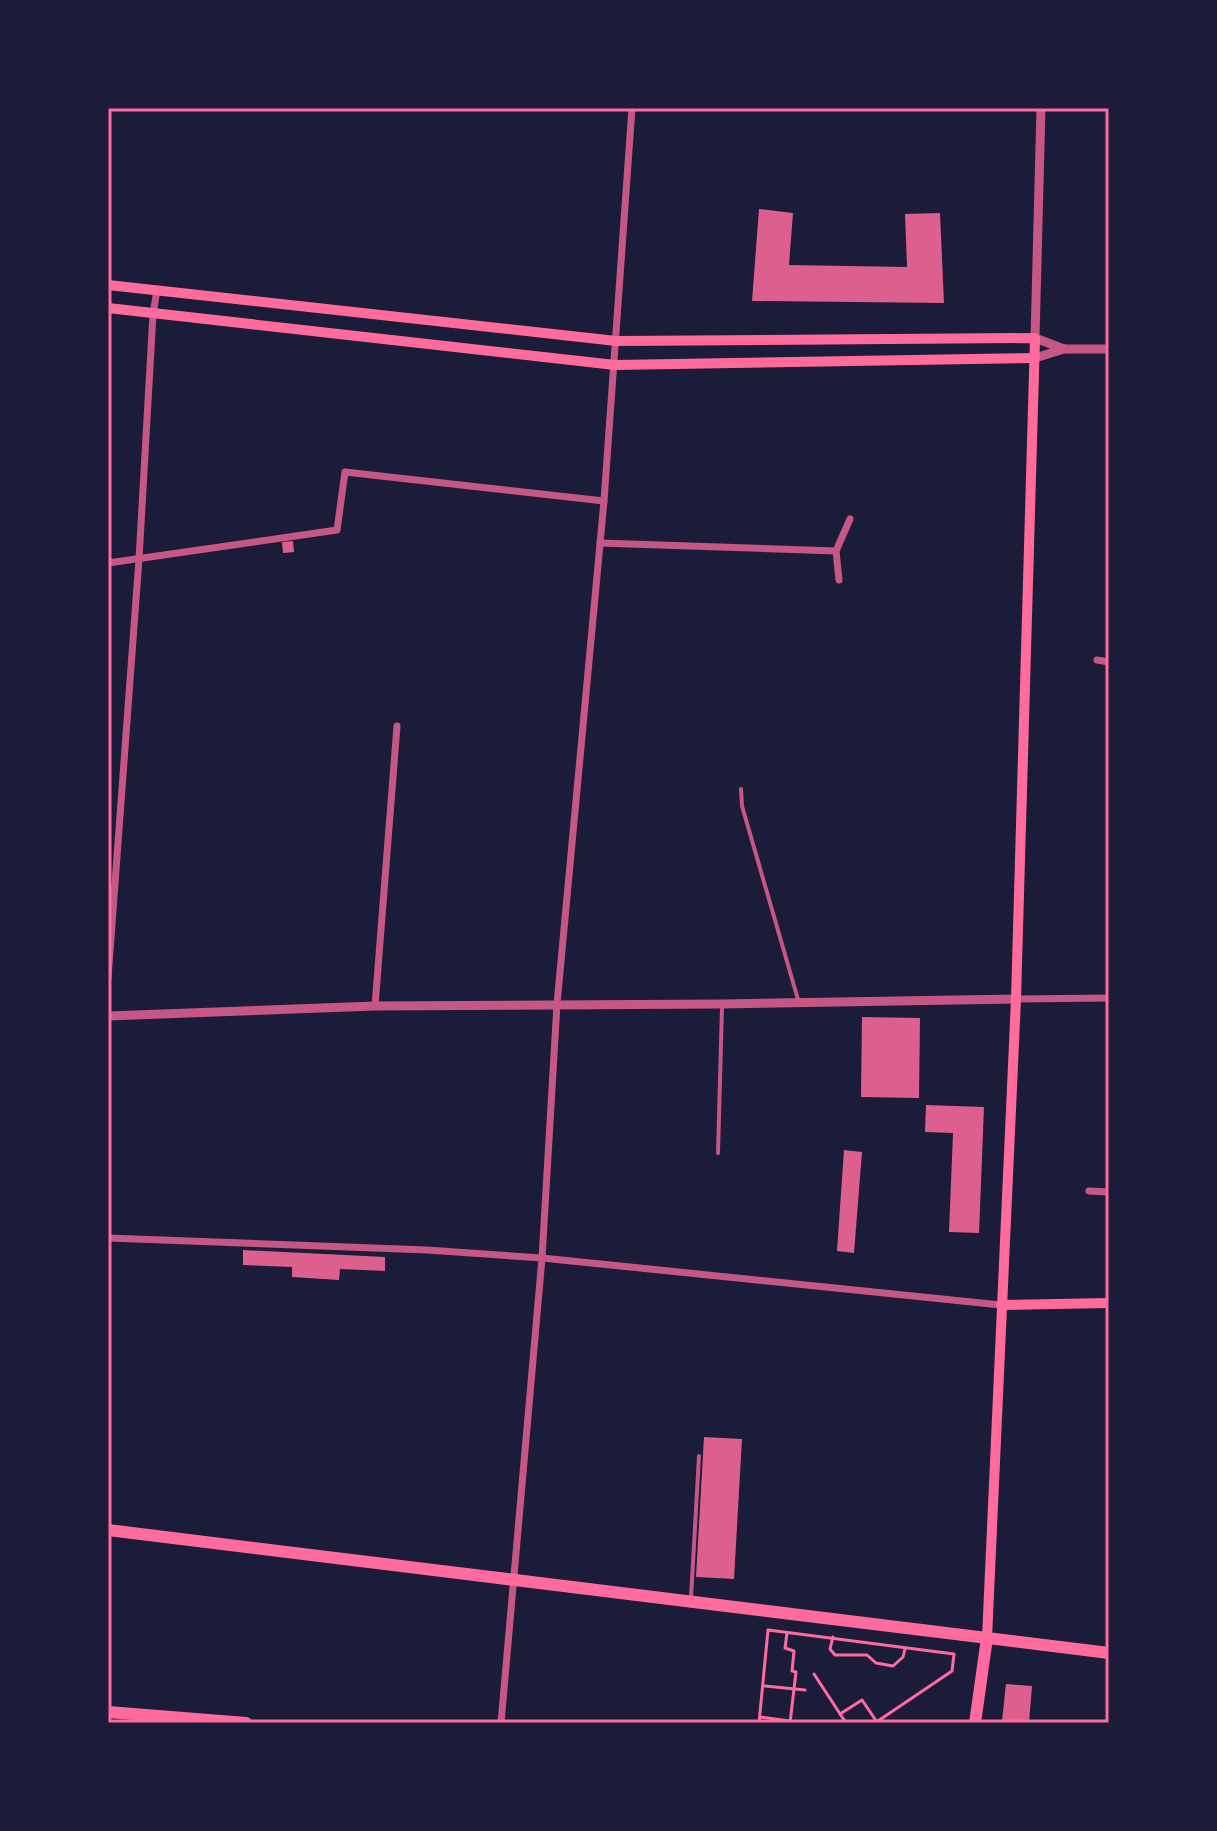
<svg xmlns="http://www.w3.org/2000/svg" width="1217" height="1831" font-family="Literata,serif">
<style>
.building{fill:#dd5f8e}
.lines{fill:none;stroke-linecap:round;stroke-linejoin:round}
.path{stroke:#ff6b9d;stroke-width:3}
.service{stroke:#c65784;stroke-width:4}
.minor{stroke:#c65784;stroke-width:7}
.tertiary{stroke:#c65784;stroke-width:9}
.secondary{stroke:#ff6b9d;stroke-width:10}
.primary{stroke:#ff6b9d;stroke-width:12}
.neatline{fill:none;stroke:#ff6b9d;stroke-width:3}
</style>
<rect width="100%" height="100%" fill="#1b1b3a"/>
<!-- building -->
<g class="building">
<path d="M 759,209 L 793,213 L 789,265 L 907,267 L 905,214 L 940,213 L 944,303 L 752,301 Z"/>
<path d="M 293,541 L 294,552 L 283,553 L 282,542 Z"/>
<path d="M 862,1017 L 920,1018 L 919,1098 L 861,1097 Z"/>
<path d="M 926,1105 L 984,1107 L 979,1233 L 949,1232 L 953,1133 L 925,1132 Z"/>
<path d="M 844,1150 L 862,1152 L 854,1253 L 837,1251 Z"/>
<path d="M 243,1250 L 385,1257 L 385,1271 L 340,1269 L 339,1280 L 292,1277 L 292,1267 L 243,1265 Z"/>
<path d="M 704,1437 L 742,1439 L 734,1579 L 696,1577 Z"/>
<path d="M 1006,1684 L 1032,1686 L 1029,1723 L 1002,1721 Z"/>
</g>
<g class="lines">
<!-- path -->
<g class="path">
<path d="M 787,1633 L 785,1648 L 794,1651 L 792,1671 L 796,1672 L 790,1723"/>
<path d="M 833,1637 L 830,1649 L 835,1655 L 867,1655 L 876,1663 L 893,1666 L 903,1657 L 905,1649"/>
<path d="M 814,1674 L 846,1723"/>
<path d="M 765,1686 L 805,1690"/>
<path d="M 840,1714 L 862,1700 L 877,1722"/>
<path d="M 760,1717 L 790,1721"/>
<path d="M 759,1723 L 768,1630 L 954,1654 L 952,1671 L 875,1723"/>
</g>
<!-- service -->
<g class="service">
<path d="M 741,789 L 742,806 L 799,1003"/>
<path d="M 718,1153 L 722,1007"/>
<path d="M 691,1598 L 699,1456"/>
</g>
<!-- minor -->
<g class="minor">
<path d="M 600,543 L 836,551"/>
<path d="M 108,563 L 337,530 L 345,472 L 604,501"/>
<path d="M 839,580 L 836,551 L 850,519"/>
<path d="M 1097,660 L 1109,662"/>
<path d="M 108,978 L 139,559 L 153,314 L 157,290"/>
<path d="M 1016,999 L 1109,998"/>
<path d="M 375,1006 L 397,726"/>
<path d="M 1089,1191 L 1109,1192"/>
<path d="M 108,1238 L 427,1250 L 542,1258 L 1001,1305"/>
<path d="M 501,1723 L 542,1258 L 557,1004 L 604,501 L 632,108"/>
</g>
<!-- tertiary -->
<g class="tertiary">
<path d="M 1064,349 L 1109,349"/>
<path d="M 1035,358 L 1064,349 L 1035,338 L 1041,108"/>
<path d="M 108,1016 L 375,1006 L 722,1004 L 1016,999"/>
</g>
<!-- secondary -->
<g class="secondary">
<path d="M 108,285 L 616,341 L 1035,338 L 1016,999 L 987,1638"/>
<path d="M 108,308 L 615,365 L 1035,358"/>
<path d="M 1001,1305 L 1109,1303"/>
</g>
<!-- primary -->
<g class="primary">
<path d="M 108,1530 L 1109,1653"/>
<path d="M 108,1712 L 246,1723"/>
<path d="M 975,1723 L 987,1638"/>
</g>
</g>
<!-- border -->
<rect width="1217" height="1831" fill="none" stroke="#1b1b3a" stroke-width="220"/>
<rect x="110" y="110" width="997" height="1611" class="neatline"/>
</svg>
